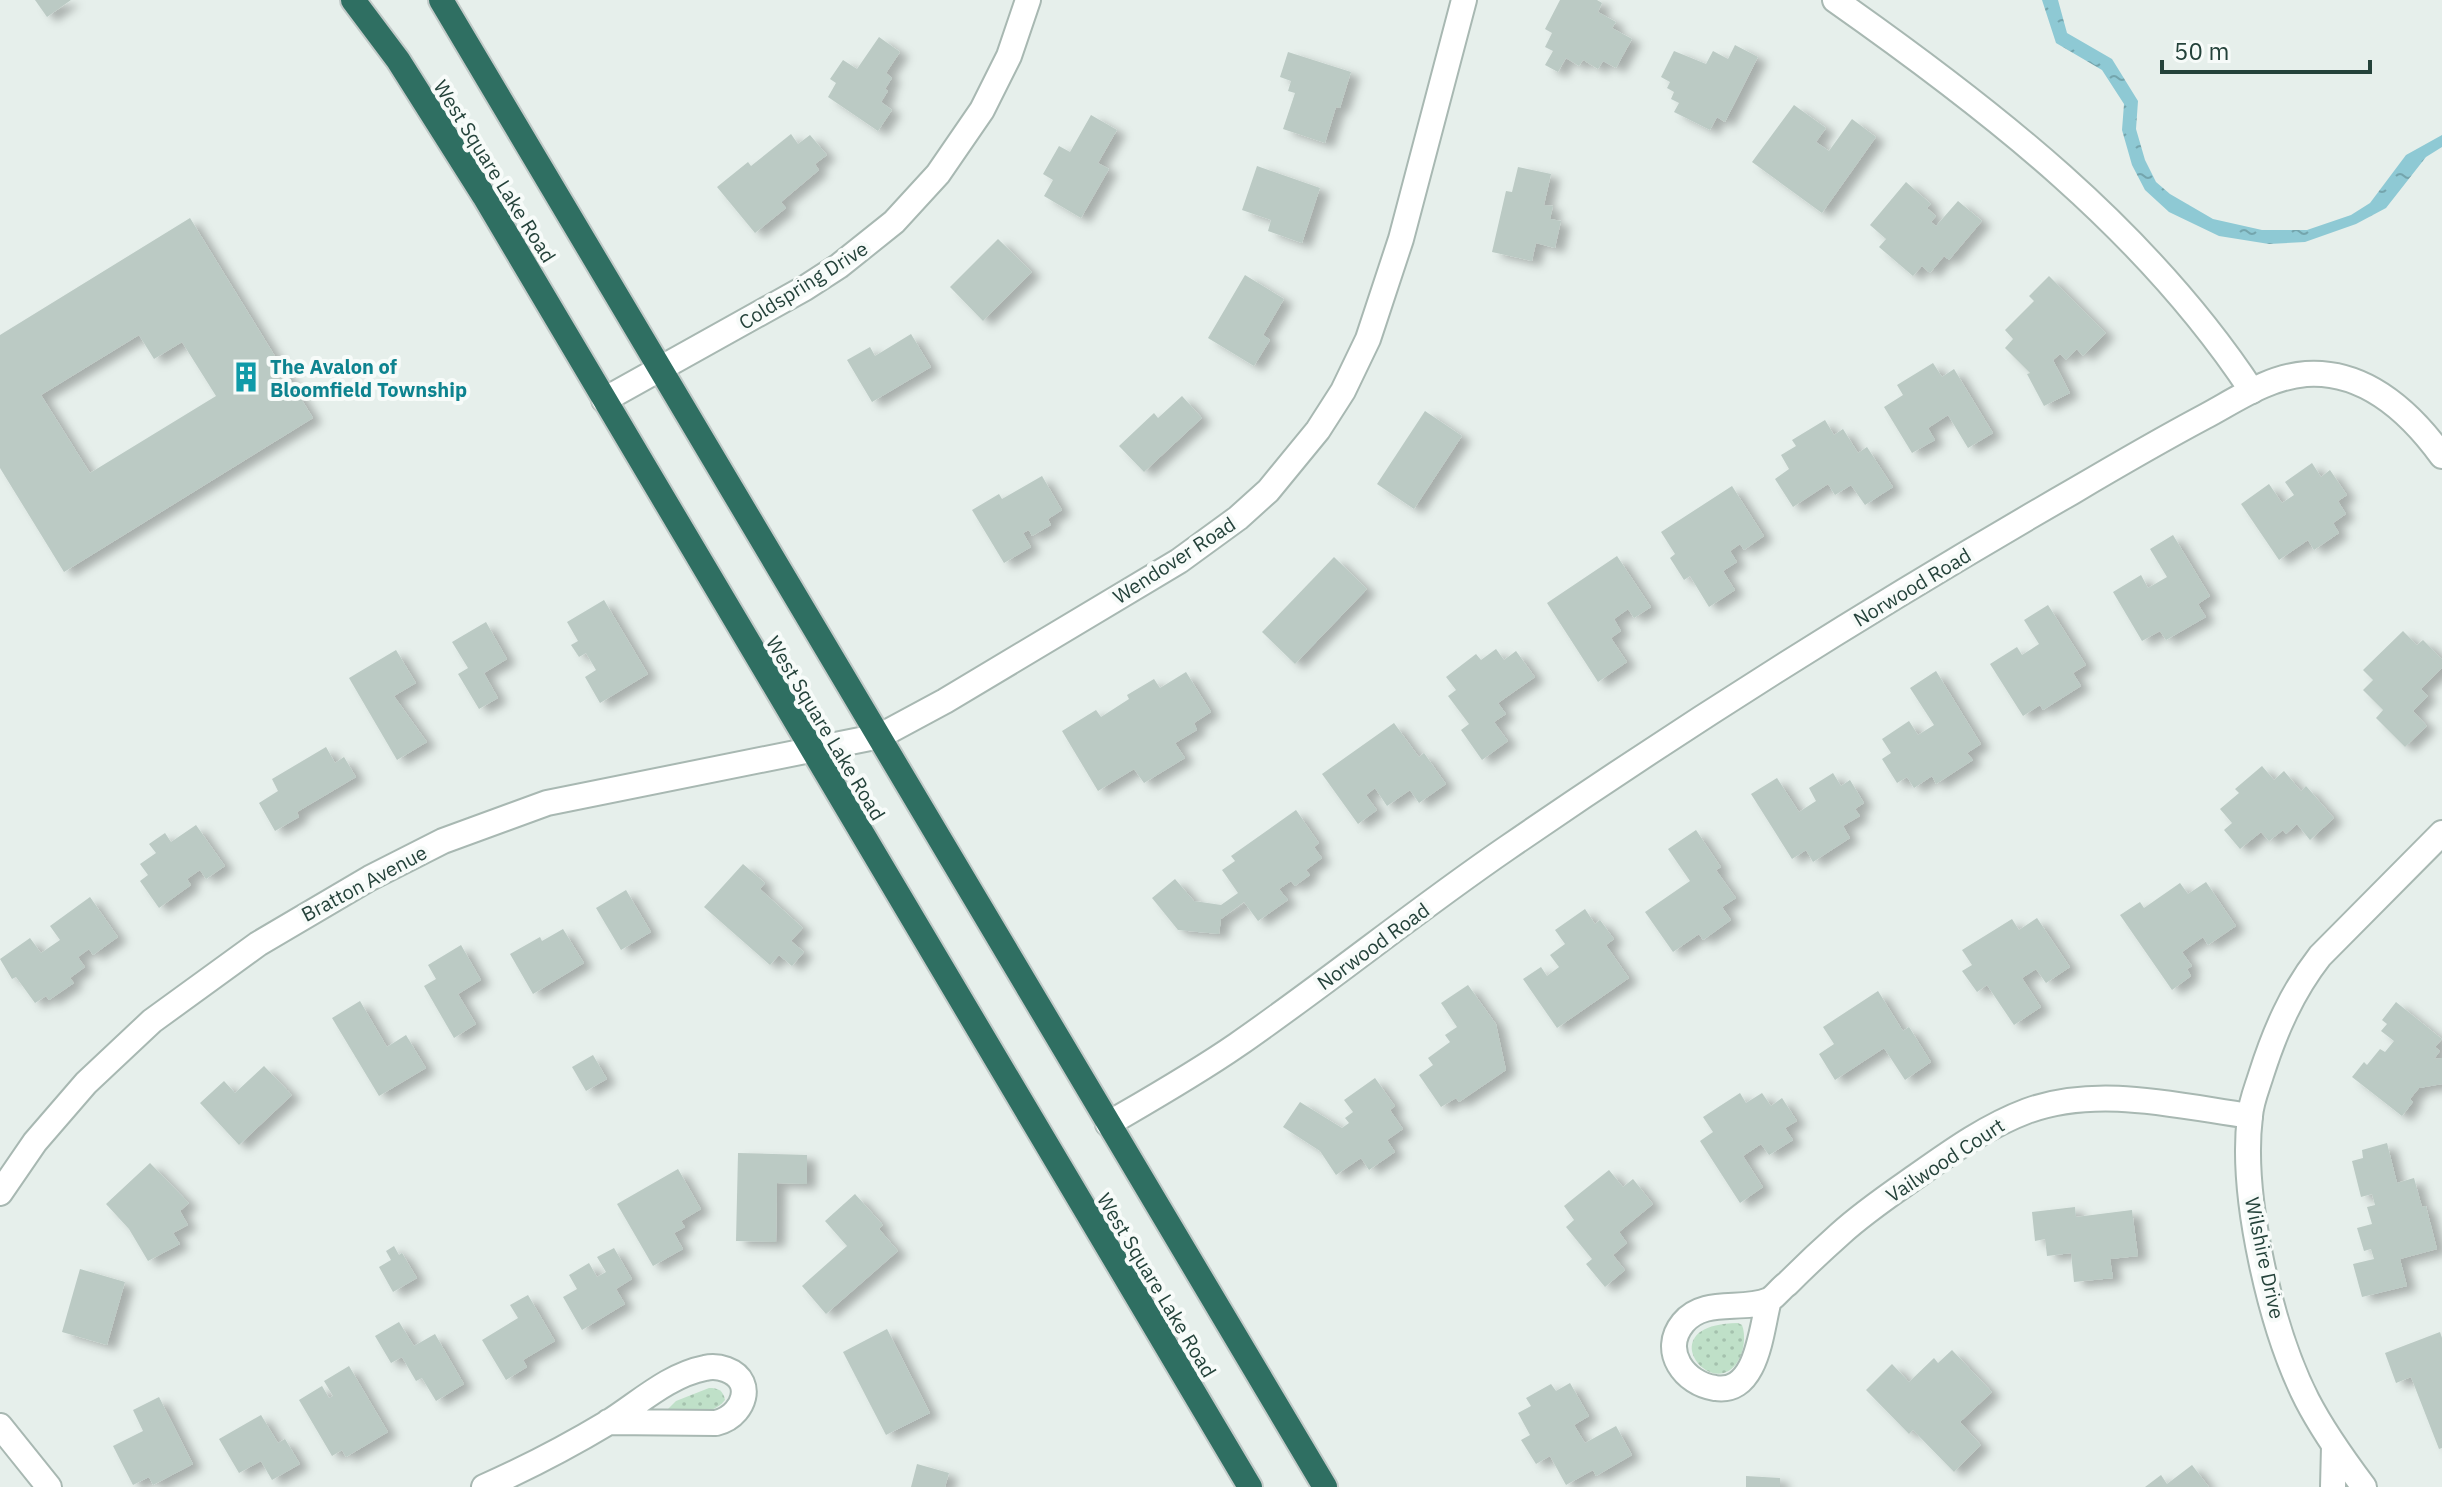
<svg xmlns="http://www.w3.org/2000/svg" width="2442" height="1487" font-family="'IBM Plex Sans',sans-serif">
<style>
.grass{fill:url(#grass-dots)}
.water{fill:url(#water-ripples)}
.building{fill:#bbcac4;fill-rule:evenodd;filter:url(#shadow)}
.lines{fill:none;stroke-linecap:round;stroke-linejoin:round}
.minor-casing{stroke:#a8b8b2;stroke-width:28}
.highway-casing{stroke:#c2cac8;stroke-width:28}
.minor{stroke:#fff;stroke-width:24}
.highway{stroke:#2f6f62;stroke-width:24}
.labels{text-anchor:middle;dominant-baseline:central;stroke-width:8;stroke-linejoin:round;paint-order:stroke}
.street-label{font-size:20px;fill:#24423a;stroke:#f7fbf9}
.culture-label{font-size:20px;font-weight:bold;fill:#0d838f;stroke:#f7fbf9;text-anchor:start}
</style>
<defs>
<pattern id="grass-dots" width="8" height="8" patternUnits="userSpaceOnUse" patternTransform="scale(2)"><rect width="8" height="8" fill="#bfe0c8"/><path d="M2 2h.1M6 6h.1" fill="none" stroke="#a4c1ad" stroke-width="1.8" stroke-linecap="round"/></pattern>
<pattern id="water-ripples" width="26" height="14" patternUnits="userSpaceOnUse" patternTransform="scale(2)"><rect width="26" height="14" fill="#8ec9d4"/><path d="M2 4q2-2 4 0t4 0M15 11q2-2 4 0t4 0" fill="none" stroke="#74a5ad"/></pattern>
<filter id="shadow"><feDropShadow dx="9" dy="5" stdDeviation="4" flood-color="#0004"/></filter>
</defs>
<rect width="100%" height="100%" fill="#e6efeb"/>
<!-- grass -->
<g class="grass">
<path d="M 1738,1323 L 1742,1325 C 1746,1335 1744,1352 1738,1361 C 1713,1404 1648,1324 1738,1323 Z"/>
<path d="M 709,1388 C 718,1388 723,1390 725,1400 C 714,1416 684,1414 667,1410 L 676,1401 Z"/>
</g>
<!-- water -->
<path class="water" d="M 2042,0 L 2058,0 L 2067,33 L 2112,59 L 2138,101 L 2136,129 L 2145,160 L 2156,182 L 2170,194 L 2213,219 L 2262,230 L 2307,230 L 2351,215 L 2370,203 L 2406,155 L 2442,135 L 2442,147 L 2426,157 L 2386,208 L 2356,224 L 2305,242 L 2269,244 L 2219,236 L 2169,212 L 2145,190 L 2132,165 L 2122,130 L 2124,104 L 2102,70 L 2056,43 Z"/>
<!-- building -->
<g class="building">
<path d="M 35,0 L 71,0 L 47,17 Z"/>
<path d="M 1560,0 L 1597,0 L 1602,3 L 1598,12 L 1616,22 L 1612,28 L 1632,39 L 1616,68 L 1603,61 L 1598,69 L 1583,60 L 1579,66 L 1566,58 L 1558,72 L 1545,65 L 1553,51 L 1545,47 L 1552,33 L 1545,29 Z"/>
<path d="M 879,37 L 900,52 L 886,73 L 892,78 L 885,89 L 888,91 L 881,102 L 892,110 L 878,131 L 828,97 L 836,83 L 830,79 L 843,60 L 857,69 Z"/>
<path d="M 1735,45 L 1758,57 L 1725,122 L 1717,117 L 1710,130 L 1674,112 L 1679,103 L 1671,99 L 1674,92 L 1667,88 L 1670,82 L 1661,77 L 1674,51 L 1706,64 L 1713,51 L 1728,59 Z"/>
<path d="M 1288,52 L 1351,72 L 1340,108 L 1336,107 L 1325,143 L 1283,129 L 1295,93 L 1288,91 L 1291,81 L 1280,77 Z"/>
<path d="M 1794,105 L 1826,128 L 1816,142 L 1829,151 L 1852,119 L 1876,137 L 1822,213 L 1752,162 Z"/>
<path d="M 1091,115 L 1117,130 L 1098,163 L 1109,169 L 1081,218 L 1044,196 L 1053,180 L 1043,174 L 1059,146 L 1070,152 Z"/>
<path d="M 791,134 L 798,144 L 810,135 L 827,155 L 815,164 L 819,170 L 781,202 L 786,208 L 755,233 L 717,187 L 748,162 L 751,166 Z"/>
<path d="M 1257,166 L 1320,188 L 1302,243 L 1268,231 L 1271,220 L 1242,210 Z"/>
<path d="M 1518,167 L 1551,174 L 1544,205 L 1553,206 L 1550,219 L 1561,221 L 1555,248 L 1536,243 L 1532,261 L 1492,252 L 1506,191 L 1512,192 Z"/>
<path d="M 1906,182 L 1931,204 L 1927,208 L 1936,216 L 1931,222 L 1936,226 L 1958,201 L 1982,221 L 1949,260 L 1944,256 L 1930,273 L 1922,266 L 1913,276 L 1879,247 L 1886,239 L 1870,225 Z"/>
<path d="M 190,218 L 313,418 L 64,572 L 0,468 L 0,335 ZM 139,335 L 154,359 L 182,342 L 216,396 L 90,473 L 41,395 Z"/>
<path d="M 998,239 L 1032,272 L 983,321 L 950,287 Z"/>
<path d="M 1245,275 L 1284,299 L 1263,335 L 1270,340 L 1254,366 L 1208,338 Z"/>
<path d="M 2049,276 L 2106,333 L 2083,356 L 2077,349 L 2066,360 L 2060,354 L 2053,360 L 2070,393 L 2044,406 L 2027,374 L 2030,373 L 2005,348 L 2013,339 L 2005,330 L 2034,301 L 2029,296 Z"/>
<path d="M 911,334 L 931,367 L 872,402 L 847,360 L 870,347 L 875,356 Z"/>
<path d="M 1933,363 L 1942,377 L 1954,369 L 1993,433 L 1968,448 L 1948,415 L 1928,428 L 1935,440 L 1912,453 L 1884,407 L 1903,395 L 1897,385 Z"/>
<path d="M 1182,396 L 1202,418 L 1144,472 L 1119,446 L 1154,413 L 1158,418 Z"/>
<path d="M 1425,411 L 1462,436 L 1414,509 L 1377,484 Z"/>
<path d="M 1825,420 L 1834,435 L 1843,429 L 1858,453 L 1867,447 L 1893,487 L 1865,505 L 1851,485 L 1835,495 L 1828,484 L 1793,507 L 1775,479 L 1789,469 L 1781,455 L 1796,446 L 1792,440 Z"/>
<path d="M 2312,463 L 2321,477 L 2330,470 L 2347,495 L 2338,501 L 2346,514 L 2333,523 L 2339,533 L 2314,550 L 2308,540 L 2279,560 L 2241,504 L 2269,484 L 2282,503 L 2294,495 L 2285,482 Z"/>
<path d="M 1042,476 L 1062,510 L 1048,519 L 1051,525 L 1032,536 L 1029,530 L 1023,533 L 1031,547 L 1004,563 L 972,510 L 999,494 L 1002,499 Z"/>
<path d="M 1732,486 L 1764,536 L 1744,550 L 1740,544 L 1730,551 L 1737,562 L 1723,571 L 1735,590 L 1709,607 L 1690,576 L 1684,580 L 1670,558 L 1675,554 L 1661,532 Z"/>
<path d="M 2173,535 L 2210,596 L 2198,604 L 2206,617 L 2166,640 L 2160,631 L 2142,641 L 2113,592 L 2141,575 L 2148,588 L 2167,577 L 2150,549 Z"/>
<path d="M 1617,556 L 1651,607 L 1634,618 L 1628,609 L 1614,619 L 1621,631 L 1611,638 L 1627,662 L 1598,682 L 1547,603 Z"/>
<path d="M 1334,557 L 1367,589 L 1295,664 L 1262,632 Z"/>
<path d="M 604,600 L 648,674 L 600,703 L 585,677 L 596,670 L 586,653 L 579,657 L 571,645 L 578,641 L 567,622 Z"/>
<path d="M 2048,605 L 2086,665 L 2073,673 L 2081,686 L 2043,710 L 2040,705 L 2023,716 L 1990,664 L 2017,647 L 2022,655 L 2039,644 L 2024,620 Z"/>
<path d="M 486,622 L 507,659 L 484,673 L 498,698 L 479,709 L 458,674 L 468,668 L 452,642 Z"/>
<path d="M 2403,631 L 2417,645 L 2423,640 L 2442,659 L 2442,668 L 2421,689 L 2428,696 L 2413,711 L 2427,726 L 2405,747 L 2376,718 L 2383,710 L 2363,690 L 2373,680 L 2363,670 Z"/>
<path d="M 1496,649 L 1504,660 L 1516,651 L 1535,677 L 1498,703 L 1506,714 L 1494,722 L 1508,741 L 1482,760 L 1461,730 L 1469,724 L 1448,696 L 1456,690 L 1446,677 L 1476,654 L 1481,660 Z"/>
<path d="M 396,650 L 416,683 L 394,696 L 427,742 L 397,760 L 349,678 Z"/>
<path d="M 1936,671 L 1981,744 L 1967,753 L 1973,760 L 1936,784 L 1932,776 L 1914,788 L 1907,777 L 1897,783 L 1882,759 L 1891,753 L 1882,739 L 1909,721 L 1918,735 L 1934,725 L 1910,688 Z"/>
<path d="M 1186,672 L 1211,712 L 1194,723 L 1197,730 L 1175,743 L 1185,758 L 1144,783 L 1134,769 L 1098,791 L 1062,731 L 1096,710 L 1101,717 L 1129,699 L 1127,695 L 1154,679 L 1160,688 Z"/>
<path d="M 1394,723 L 1419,757 L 1424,753 L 1446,784 L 1419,803 L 1410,790 L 1387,806 L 1375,788 L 1366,795 L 1377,810 L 1358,824 L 1322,774 Z"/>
<path d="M 326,747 L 335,763 L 344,757 L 356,777 L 297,812 L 299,817 L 275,831 L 259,803 L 278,791 L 272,779 Z"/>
<path d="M 2262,766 L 2274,780 L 2284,771 L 2301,791 L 2306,786 L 2334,818 L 2310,840 L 2297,824 L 2286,834 L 2283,830 L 2269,841 L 2261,832 L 2240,849 L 2224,830 L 2232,823 L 2220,809 L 2239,793 L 2235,789 Z"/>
<path d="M 1833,773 L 1841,786 L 1850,780 L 1864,803 L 1855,809 L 1860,816 L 1843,826 L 1850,838 L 1813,862 L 1806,850 L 1792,859 L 1751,794 L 1777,778 L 1799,812 L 1816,801 L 1809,788 Z"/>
<path d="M 1296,810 L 1319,843 L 1314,847 L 1322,858 L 1306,870 L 1310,875 L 1295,886 L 1291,881 L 1279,889 L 1288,900 L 1258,921 L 1244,902 L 1221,919 L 1219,934 L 1178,930 L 1152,898 L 1175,879 L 1194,901 L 1221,905 L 1238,893 L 1222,870 L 1235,861 L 1231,856 Z"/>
<path d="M 196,825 L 225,866 L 206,879 L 200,870 L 187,879 L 191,885 L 159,908 L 140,881 L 148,875 L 140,864 L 156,853 L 149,844 L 165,833 L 171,842 Z"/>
<path d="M 1696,830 L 1721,867 L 1716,870 L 1736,898 L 1722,907 L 1731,920 L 1703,940 L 1699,934 L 1673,952 L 1645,912 L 1690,881 L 1668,849 Z"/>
<path d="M 743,864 L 765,883 L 760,889 L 803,928 L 791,941 L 804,952 L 792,966 L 779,955 L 770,965 L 704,907 Z"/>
<path d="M 2206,882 L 2236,926 L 2208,945 L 2203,937 L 2182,952 L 2192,966 L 2187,969 L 2191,976 L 2172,990 L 2120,915 L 2140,902 L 2144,908 L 2180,883 L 2188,894 Z"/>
<path d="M 626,890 L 651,932 L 621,950 L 596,908 Z"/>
<path d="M 90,897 L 118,937 L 93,955 L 89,949 L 78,957 L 85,967 L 70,978 L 74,983 L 49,1000 L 46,996 L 35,1003 L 16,977 L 12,979 L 0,959 L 30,938 L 41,953 L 60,940 L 50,926 Z"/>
<path d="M 1585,909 L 1595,924 L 1600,920 L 1614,939 L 1606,945 L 1629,978 L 1557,1028 L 1523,979 L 1541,967 L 1547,976 L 1559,967 L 1550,955 L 1565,944 L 1555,930 Z"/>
<path d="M 2037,918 L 2070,967 L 2046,983 L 2036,969 L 2022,978 L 2041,1007 L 2014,1025 L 1987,985 L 1977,992 L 1962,971 L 1972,965 L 1962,950 L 2012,919 L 2019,930 Z"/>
<path d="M 563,929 L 584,963 L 533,994 L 510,954 L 540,937 L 542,941 Z"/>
<path d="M 461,945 L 481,980 L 458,994 L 476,1024 L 454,1038 L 424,986 L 436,979 L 428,965 Z"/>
<path d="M 1468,985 L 1496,1024 L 1506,1070 L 1459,1102 L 1456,1098 L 1441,1107 L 1419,1075 L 1433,1065 L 1428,1058 L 1450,1042 L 1445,1035 L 1457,1027 L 1441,1003 Z"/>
<path d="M 1878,991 L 1903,1031 L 1909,1027 L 1931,1062 L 1905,1080 L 1884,1048 L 1835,1080 L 1819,1054 L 1834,1044 L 1823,1027 Z"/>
<path d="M 360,1001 L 387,1047 L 406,1035 L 426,1068 L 379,1096 L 332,1018 Z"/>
<path d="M 2396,1002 L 2442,1039 L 2435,1047 L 2440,1051 L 2434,1059 L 2442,1058 L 2442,1084 L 2419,1088 L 2410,1099 L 2413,1102 L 2402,1116 L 2352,1077 L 2364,1062 L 2367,1065 L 2380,1049 L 2385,1052 L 2394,1041 L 2381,1031 L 2387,1024 L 2382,1020 Z"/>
<path d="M 593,1055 L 607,1079 L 586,1091 L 572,1067 Z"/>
<path d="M 264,1066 L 292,1095 L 239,1145 L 200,1103 L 224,1081 L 235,1093 Z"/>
<path d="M 1375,1078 L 1395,1106 L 1390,1110 L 1403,1129 L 1387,1140 L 1395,1152 L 1369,1170 L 1361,1158 L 1336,1175 L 1320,1151 L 1283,1127 L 1300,1102 L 1342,1128 L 1349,1123 L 1345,1118 L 1353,1112 L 1344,1100 Z"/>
<path d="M 1740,1093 L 1746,1103 L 1762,1093 L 1771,1106 L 1782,1098 L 1797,1121 L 1785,1128 L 1793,1140 L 1769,1155 L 1761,1144 L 1743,1156 L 1763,1187 L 1740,1203 L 1700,1141 L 1713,1132 L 1703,1117 Z"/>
<path d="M 2387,1143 L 2397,1183 L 2414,1178 L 2422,1207 L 2426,1206 L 2437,1249 L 2400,1259 L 2407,1286 L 2362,1297 L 2353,1264 L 2374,1259 L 2371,1249 L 2364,1251 L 2357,1228 L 2372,1224 L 2367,1207 L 2375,1205 L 2372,1194 L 2361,1197 L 2352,1161 L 2363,1158 L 2362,1150 Z"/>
<path d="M 738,1153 L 807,1155 L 807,1184 L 777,1183 L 776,1242 L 736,1241 Z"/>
<path d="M 150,1163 L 189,1203 L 180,1211 L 188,1225 L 173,1233 L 180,1244 L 148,1261 L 129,1229 L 106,1204 Z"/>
<path d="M 678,1169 L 701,1209 L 681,1221 L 685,1227 L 674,1233 L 683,1249 L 653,1266 L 617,1204 Z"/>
<path d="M 1609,1170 L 1623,1187 L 1633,1179 L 1653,1204 L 1619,1232 L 1627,1243 L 1613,1255 L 1625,1270 L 1605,1287 L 1586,1264 L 1592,1259 L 1566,1227 L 1574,1220 L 1564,1206 Z"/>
<path d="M 855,1194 L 883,1225 L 879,1229 L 898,1251 L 826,1314 L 802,1286 L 847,1246 L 825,1221 Z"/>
<path d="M 2075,1207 L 2076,1217 L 2132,1210 L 2138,1256 L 2110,1259 L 2113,1278 L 2074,1282 L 2071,1253 L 2047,1256 L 2045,1239 L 2035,1241 L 2032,1212 Z"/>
<path d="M 394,1246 L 399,1255 L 402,1253 L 417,1278 L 393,1292 L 379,1267 L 391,1260 L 386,1251 Z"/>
<path d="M 614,1248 L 632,1279 L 616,1289 L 625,1304 L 582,1330 L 563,1297 L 577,1289 L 569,1275 L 589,1263 L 597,1277 L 606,1272 L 597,1257 Z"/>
<path d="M 80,1269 L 125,1282 L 107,1345 L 62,1332 Z"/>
<path d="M 528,1295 L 555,1341 L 523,1360 L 527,1367 L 506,1380 L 482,1340 L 518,1318 L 510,1305 Z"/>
<path d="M 399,1322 L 414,1346 L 435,1334 L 464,1384 L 436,1401 L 422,1378 L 416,1381 L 402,1357 L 391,1363 L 375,1336 Z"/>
<path d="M 887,1329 L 930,1413 L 886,1435 L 843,1352 Z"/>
<path d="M 2440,1332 L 2442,1338 L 2442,1448 L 2439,1449 L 2411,1377 L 2396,1383 L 2385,1353 Z"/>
<path d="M 1952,1350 L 1992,1392 L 1960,1422 L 1981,1445 L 1954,1472 L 1913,1430 L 1909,1434 L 1866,1390 L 1892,1364 L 1909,1382 L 1934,1358 L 1938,1363 Z"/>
<path d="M 349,1366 L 388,1432 L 346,1457 L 342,1450 L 332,1456 L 299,1400 L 322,1386 L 329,1398 L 333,1396 L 324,1381 Z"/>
<path d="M 1570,1383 L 1589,1416 L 1574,1425 L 1585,1443 L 1616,1426 L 1632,1455 L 1596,1476 L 1593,1470 L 1566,1485 L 1550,1456 L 1536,1464 L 1521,1440 L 1530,1435 L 1518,1413 L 1531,1406 L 1526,1398 L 1551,1384 L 1556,1391 Z"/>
<path d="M 159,1397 L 193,1464 L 153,1485 L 149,1477 L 133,1485 L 113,1446 L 143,1431 L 133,1410 Z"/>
<path d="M 261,1415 L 278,1443 L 285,1439 L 300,1464 L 272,1480 L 261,1461 L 239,1473 L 219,1439 Z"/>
<path d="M 917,1464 L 949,1473 L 945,1487 L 911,1487 Z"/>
<path d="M 2192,1465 L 2209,1487 L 2145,1487 L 2161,1475 L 2167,1484 Z"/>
<path d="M 1746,1476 L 1780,1478 L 1780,1487 L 1746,1487 Z"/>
</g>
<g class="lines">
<!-- minor casing -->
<g class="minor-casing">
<g id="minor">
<path d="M 1835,0 C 1990,109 2146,230 2252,391"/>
<path d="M 604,400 L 805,288 L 839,266 L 894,222 L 938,174 L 982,110 L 1009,56 L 1028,0"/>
<path d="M 1108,1124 C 1151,1099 1195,1074 1237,1045 C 1328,982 1415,911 1507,848 C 1690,722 1879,603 2072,492 C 2116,466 2159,441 2204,417 C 2236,400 2268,377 2306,374 C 2365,370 2410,412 2442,456"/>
<path d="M 0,1193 L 35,1142 L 86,1083 L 152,1021 L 258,944 L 370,878 L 443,841 L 547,803 L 880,736 L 945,701 L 1179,561 L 1238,518 L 1268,491 L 1318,430 L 1343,391 L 1368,339 L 1401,239 L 1464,0"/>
<path d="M 1769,1300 C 1761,1328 1758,1395 1715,1388 C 1685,1384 1660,1351 1683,1323 C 1704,1297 1742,1312 1769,1300 C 1775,1297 1781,1288 1787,1284 C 1804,1267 1822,1250 1840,1234 C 1864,1212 1891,1194 1918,1175 C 1952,1151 1987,1126 2027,1111 C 2098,1085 2178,1106 2250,1116"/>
<path d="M 0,1426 L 49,1487"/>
<path d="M 484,1487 C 527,1468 569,1446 609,1422 C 639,1403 669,1375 705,1368 C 718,1365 736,1370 742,1383 C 746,1392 743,1403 736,1411 C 731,1417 724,1421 716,1423 L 608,1422"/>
<path d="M 2333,1487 L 2334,1446"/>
<path d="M 2364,1487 C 2343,1459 2323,1431 2307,1400 C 2271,1329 2240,1196 2250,1116 C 2251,1102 2257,1088 2261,1075 C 2275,1031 2292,992 2320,956 L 2442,833"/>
</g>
</g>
<!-- highway casing -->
<g class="highway-casing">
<g id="highway">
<path d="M 353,0 L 398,60 L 484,196 L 1250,1487"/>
<path d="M 441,0 L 1325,1487"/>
</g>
</g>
<!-- minor -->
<use href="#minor" class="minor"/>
<!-- highway -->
<use href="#highway" class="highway"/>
</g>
<!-- icons -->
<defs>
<g id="building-bare" transform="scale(2.4)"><path d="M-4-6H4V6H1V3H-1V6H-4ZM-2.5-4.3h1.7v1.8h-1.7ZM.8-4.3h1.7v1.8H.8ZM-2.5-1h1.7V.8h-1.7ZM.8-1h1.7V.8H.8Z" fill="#0f9aa8" stroke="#f7fbf9" stroke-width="2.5" paint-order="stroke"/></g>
</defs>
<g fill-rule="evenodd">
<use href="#building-bare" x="246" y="377"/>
</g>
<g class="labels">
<!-- street labels -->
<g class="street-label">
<text transform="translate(495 171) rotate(58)">West Square Lake Road</text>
<text transform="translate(803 285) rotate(-32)">Coldspring Drive</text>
<text transform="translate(1174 560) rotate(-33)">Wendover Road</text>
<text transform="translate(1912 587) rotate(-31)">Norwood Road</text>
<text transform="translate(826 728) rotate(59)">West Square Lake Road</text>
<text transform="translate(364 883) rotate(-28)">Bratton Avenue</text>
<text transform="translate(1373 946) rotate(-36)">Norwood Road</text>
<text transform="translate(1945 1160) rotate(-33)">Vailwood Court</text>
<text transform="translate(2265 1258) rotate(78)">Wilshire Drive</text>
<text transform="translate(1157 1285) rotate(59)">West Square Lake Road</text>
</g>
<!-- culture labels -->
<g class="culture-label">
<text x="270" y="366">The Avalon of<tspan x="270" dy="23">Bloomfield Township</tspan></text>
</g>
</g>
<!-- scale -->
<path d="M2162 60v12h208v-12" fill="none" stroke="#24423a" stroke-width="4"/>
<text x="2174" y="60" font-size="24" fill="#24423a" stroke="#f7fbf9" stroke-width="6" paint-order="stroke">50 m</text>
</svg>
